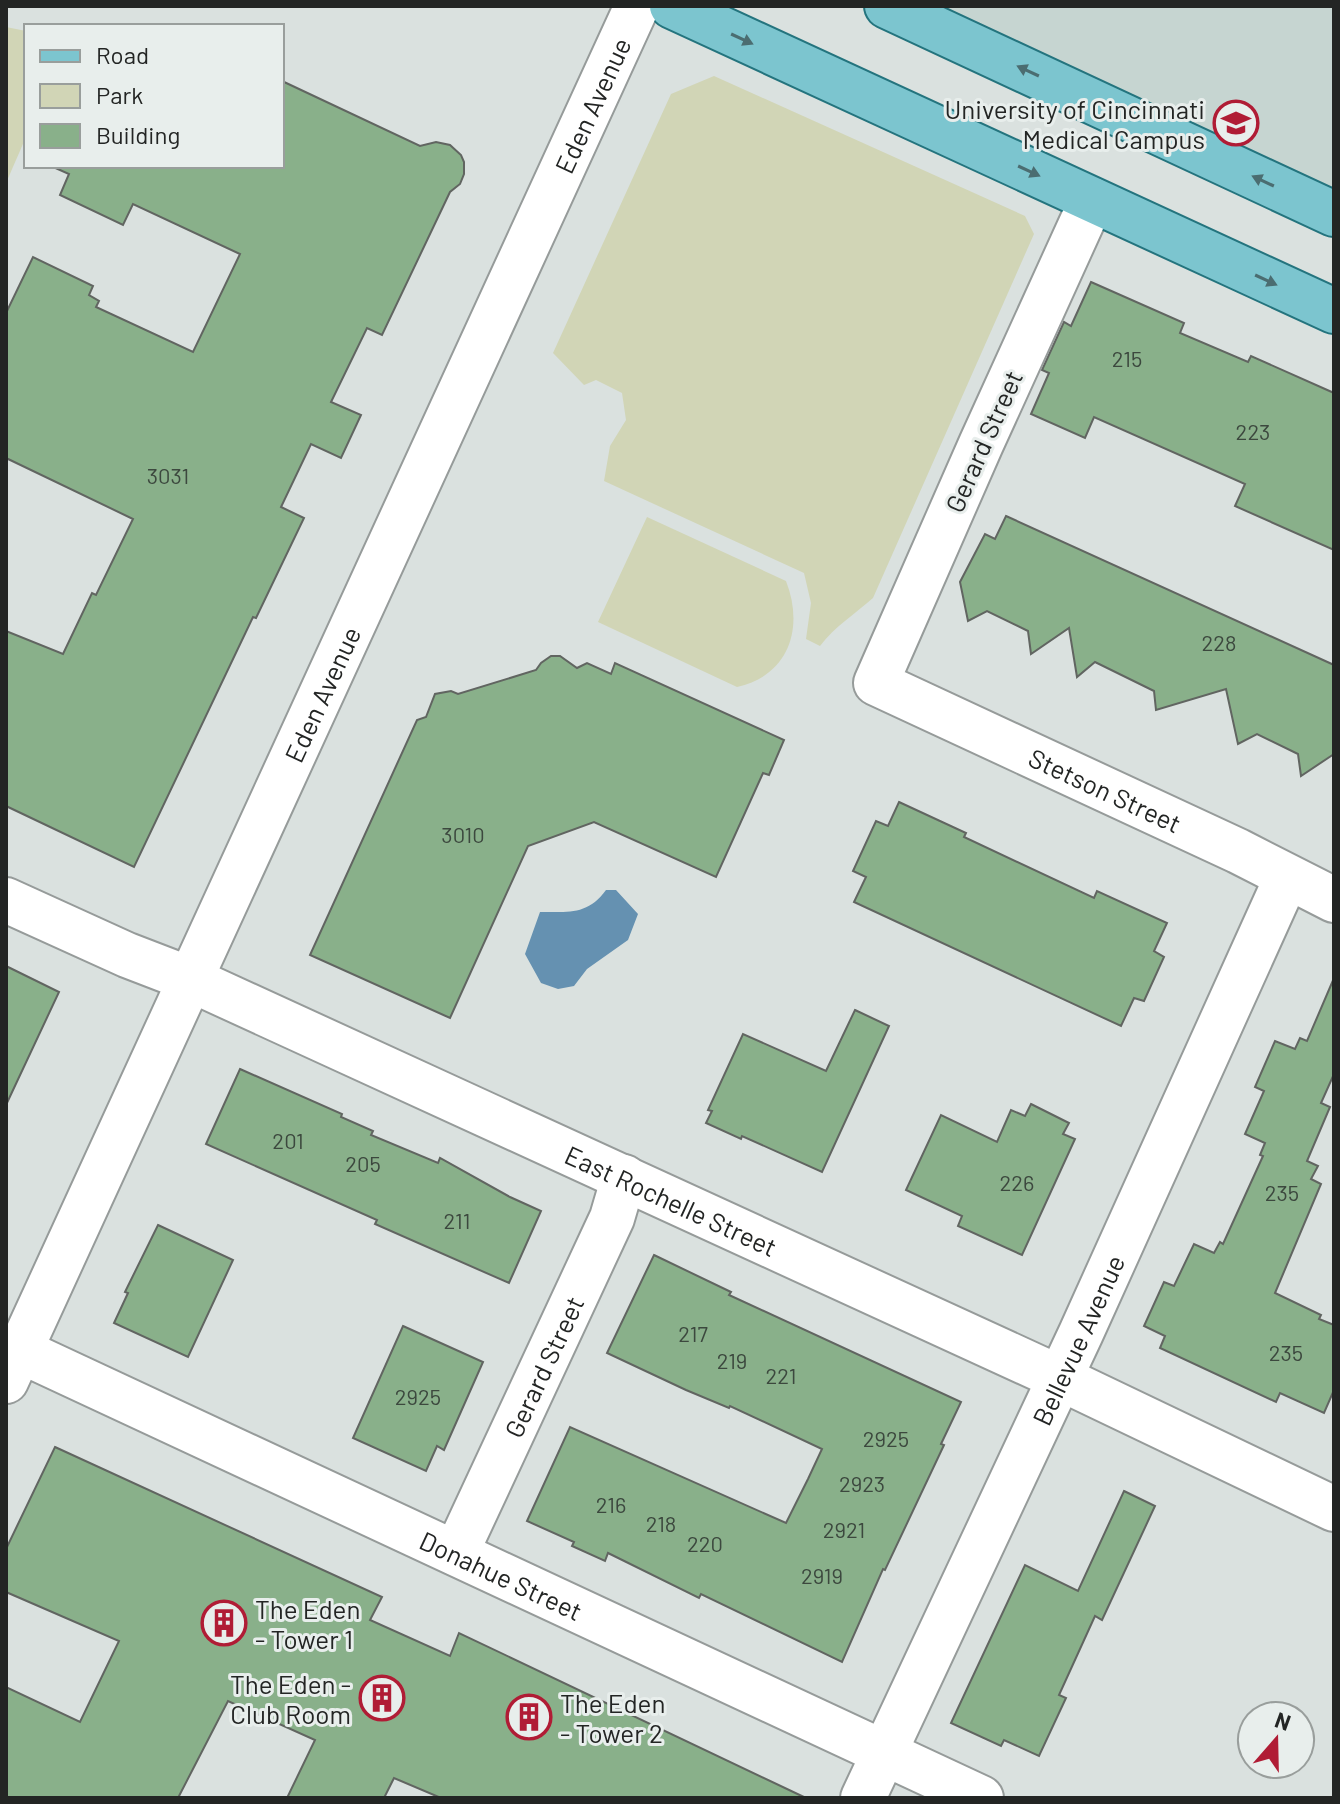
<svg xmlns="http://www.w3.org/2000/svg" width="1340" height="1804" font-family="Barlow,sans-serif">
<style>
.built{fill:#c6d5d1}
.green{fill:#d1d5b6}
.water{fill:#6591b1}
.building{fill:#89b08a;stroke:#616561;stroke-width:2}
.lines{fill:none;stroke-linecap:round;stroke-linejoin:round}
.minor-casing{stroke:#969b9a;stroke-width:48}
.major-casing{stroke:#24747e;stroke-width:48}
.minor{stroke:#fff;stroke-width:44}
.major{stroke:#7cc5cf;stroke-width:44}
.oneway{fill:#4b6d71}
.labels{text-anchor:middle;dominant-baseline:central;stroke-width:6;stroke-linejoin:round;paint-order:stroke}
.number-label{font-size:22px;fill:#3c483e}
.street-label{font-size:26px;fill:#232524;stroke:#e8eeec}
.poi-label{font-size:26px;fill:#232524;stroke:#e8eeec;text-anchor:end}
</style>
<rect width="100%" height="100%" fill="#dae1df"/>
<!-- built -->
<path class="built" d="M 887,6 L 1334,6 L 1334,214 Z"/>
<!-- green -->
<g class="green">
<path d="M 6,27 L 26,31 L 26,137 L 6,183 Z"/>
<path d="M 714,76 L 1025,216 L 1034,234 L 873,598 C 854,615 835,626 820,646 L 806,639 L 811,603 L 804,573 L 604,481 L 610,446 L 626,420 L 622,393 L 596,380 L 584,385 L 553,353 L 671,94 Z"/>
<path d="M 647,517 L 786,581 C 804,627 790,675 737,687 L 598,622 Z"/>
</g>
<!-- water -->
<path class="water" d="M 606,890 L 616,890 L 638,914 L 628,940 L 587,969 L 574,986 L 558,989 L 541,983 L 525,954 L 540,912 C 569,912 588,915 606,890 Z"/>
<!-- building -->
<g class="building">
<path d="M 282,81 L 420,146 L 436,142 L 450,145 L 461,155 L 464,162 L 464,174 L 460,184 L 450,192 L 382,335 L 367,328 L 331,402 L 361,415 L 341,458 L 311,444 L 281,507 L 304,518 L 256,618 L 253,617 L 134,867 L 6,806 L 6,631 L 63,654 L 92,593 L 96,595 L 133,519 L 6,458 L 6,313 L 33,257 L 93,286 L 89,295 L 99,301 L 96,307 L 193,352 L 240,254 L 133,204 L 123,225 L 60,195 L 69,174 L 51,166 L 282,166 Z"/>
<path d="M 1091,282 L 1184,323 L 1180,333 L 1248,362 L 1251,356 L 1334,393 L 1334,550 L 1235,506 L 1245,484 L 1094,417 L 1085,438 L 1031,414 L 1049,373 L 1042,370 L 1064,322 L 1071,326 Z"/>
<path d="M 1006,516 L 1334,665 L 1334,754 L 1301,776 L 1298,754 L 1257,734 L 1238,744 L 1226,689 L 1156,710 L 1154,691 L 1095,662 L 1077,677 L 1069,628 L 1031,654 L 1028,631 L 987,611 L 968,621 L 960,582 L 985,534 L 995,539 Z"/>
<path d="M 551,656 L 560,656 L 577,668 L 587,663 L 611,674 L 615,663 L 784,740 L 769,775 L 763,773 L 716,877 L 594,822 L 528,846 L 450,1018 L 310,955 L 417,720 L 426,717 L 435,694 L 451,691 L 458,694 L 536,670 L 541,663 Z"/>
<path d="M 899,802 L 966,833 L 964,837 L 1094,898 L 1097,891 L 1167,923 L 1154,951 L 1164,957 L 1144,1001 L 1134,998 L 1121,1026 L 854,902 L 866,877 L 853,871 L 876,821 L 888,826 Z"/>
<path d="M 6,966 L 59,992 L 6,1105 Z"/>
<path d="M 1334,978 L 1334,1074 L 1321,1103 L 1330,1107 L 1307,1161 L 1318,1166 L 1311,1179 L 1321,1184 L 1275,1293 L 1321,1315 L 1319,1319 L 1334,1325 L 1334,1390 L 1324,1413 L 1280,1393 L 1276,1402 L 1160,1348 L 1165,1336 L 1144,1326 L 1164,1282 L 1174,1286 L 1194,1244 L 1214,1253 L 1220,1242 L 1223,1244 L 1263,1156 L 1260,1155 L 1265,1143 L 1245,1134 L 1264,1091 L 1255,1087 L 1275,1041 L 1295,1049 L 1300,1038 L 1307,1041 Z"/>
<path d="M 855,1010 L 889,1026 L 822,1172 L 742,1136 L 741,1139 L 706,1123 L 712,1111 L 708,1110 L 743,1034 L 826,1071 Z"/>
<path d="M 240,1069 L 342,1114 L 341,1117 L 373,1131 L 371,1135 L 438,1163 L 440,1158 L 510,1197 L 541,1211 L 509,1283 L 375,1224 L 377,1220 L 206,1144 Z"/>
<path d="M 1031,1104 L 1069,1123 L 1063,1134 L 1075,1139 L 1022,1255 L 958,1226 L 962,1216 L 906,1190 L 941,1115 L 997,1142 L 1011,1110 L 1025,1116 Z"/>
<path d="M 158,1225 L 233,1260 L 188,1357 L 114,1323 L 128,1293 L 125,1292 Z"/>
<path d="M 654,1255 L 731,1292 L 729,1295 L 961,1402 L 941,1444 L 944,1445 L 885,1570 L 883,1569 L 842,1662 L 701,1594 L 699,1598 L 608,1553 L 605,1561 L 572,1546 L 574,1542 L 527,1521 L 570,1427 L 786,1523 L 808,1479 L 822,1449 L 730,1406 L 729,1408 L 686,1390 L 607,1353 Z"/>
<path d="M 403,1326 L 483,1362 L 444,1450 L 437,1446 L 426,1471 L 353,1438 Z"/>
<path d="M 55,1447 L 382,1597 L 370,1620 L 450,1656 L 459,1633 L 806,1798 L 441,1798 L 394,1778 L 384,1798 L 287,1798 L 315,1740 L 228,1701 L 178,1798 L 6,1798 L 6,1687 L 80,1722 L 119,1641 L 6,1592 L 6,1549 Z"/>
<path d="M 1124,1491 L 1155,1506 L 1102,1620 L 1095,1616 L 1059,1695 L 1066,1698 L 1039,1756 L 1004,1740 L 1001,1746 L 951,1723 L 1025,1565 L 1078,1591 Z"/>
</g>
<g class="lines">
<!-- minor casing -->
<g class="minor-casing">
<g id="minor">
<path id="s1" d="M 1092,200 L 981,444 L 876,683 L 1238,851 L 1334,900"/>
<path id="s2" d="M 6,900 L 127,955 L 192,980 L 1060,1378 L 1334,1509"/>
<path id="s3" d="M 21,1351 L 981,1798"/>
<path id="s4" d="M 6,1381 L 637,6"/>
<path id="s5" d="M 456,1553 L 612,1218 L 624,1177"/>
<path id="s6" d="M 863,1798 L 1081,1333 L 1287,877"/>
</g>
</g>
<!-- major casing -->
<g class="major-casing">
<g id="major">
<path d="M 672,6 L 1334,311"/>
<path d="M 887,6 L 1334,214"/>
</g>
</g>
<!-- minor -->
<use href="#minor" class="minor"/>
<!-- major -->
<use href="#major" class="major"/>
</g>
<!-- one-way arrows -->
<defs><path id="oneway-solid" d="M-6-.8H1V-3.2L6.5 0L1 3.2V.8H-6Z" transform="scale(2)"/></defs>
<g class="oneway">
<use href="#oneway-solid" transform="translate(742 39) rotate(25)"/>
<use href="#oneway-solid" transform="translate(1028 71) rotate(-155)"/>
<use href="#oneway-solid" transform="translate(1029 171) rotate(25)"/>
<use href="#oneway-solid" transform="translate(1263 181) rotate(-155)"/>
<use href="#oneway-solid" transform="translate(1266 280) rotate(25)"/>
</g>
<!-- icons -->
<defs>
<g id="university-ring" transform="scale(2.3)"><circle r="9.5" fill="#e8eeec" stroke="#b01c35" stroke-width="1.5"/><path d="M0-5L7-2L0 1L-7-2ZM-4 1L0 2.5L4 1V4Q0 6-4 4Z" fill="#b01c35"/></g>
<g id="building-ring" transform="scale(2.3)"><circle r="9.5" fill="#e8eeec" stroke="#b01c35" stroke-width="1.5"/><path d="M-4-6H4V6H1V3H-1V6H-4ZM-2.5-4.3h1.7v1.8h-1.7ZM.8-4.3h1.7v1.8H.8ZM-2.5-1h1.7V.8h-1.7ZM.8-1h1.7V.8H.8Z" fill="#b01c35"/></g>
</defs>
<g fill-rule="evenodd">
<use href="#university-ring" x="1236" y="123"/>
<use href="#building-ring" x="224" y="1623"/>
<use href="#building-ring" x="382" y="1698"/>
<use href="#building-ring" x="529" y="1717"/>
</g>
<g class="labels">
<!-- number labels -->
<g class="number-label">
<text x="1127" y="358">215</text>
<text x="1253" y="431">223</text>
<text x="168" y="475">3031</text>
<text x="1219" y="642">228</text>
<text x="463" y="834">3010</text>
<text x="288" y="1140">201</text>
<text x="363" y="1163">205</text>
<text x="1017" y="1182">226</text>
<text x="1282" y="1192">235</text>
<text x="457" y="1220">211</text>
<text x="693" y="1333">217</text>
<text x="1286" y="1352">235</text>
<text x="732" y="1360">219</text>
<text x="781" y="1375">221</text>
<text x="418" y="1396">2925</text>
<text x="886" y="1438">2925</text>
<text x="862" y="1483">2923</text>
<text x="611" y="1504">216</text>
<text x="661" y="1523">218</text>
<text x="844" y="1529">2921</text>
<text x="705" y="1543">220</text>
<text x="822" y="1575">2919</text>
</g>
<!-- street labels -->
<g class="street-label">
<text stroke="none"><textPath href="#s4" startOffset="1404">Eden Avenue</textPath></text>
<text transform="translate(983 441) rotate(-66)">Gerard Street</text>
<text stroke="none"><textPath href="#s4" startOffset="756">Eden Avenue</textPath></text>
<text stroke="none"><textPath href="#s1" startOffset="782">Stetson Street</textPath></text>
<text stroke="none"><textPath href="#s2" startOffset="730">East Rochelle Street</textPath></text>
<text stroke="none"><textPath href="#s6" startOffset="506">Bellevue Avenue</textPath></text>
<text stroke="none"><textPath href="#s5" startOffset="206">Gerard Street</textPath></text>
<text stroke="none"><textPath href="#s3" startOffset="530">Donahue Street</textPath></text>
</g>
<!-- poi labels -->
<g class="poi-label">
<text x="1205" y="108">University of Cincinnati<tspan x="1205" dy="30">Medical Campus</tspan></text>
<text x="255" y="1608" text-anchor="start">The Eden<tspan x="255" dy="30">- Tower 1</tspan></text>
<text x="351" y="1683">The Eden -<tspan x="351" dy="30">Club Room</tspan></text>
<text x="560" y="1702" text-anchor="start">The Eden<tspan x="560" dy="30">- Tower 2</tspan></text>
</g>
</g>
<!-- border -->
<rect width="1340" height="1804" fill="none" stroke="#232524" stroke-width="16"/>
<!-- legend -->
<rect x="24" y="24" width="260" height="144" fill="#e8eeec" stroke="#999e9c" stroke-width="2"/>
<rect x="40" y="50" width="40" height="12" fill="#7cc5cf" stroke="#999e9c" stroke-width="2"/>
<text x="96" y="64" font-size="24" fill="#232524">Road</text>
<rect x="40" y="84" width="40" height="24" fill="#d1d5b6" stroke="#999e9c" stroke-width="2"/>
<text x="96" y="104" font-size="24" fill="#232524">Park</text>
<rect x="40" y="124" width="40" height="24" fill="#89b08a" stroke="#999e9c" stroke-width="2"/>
<text x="96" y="144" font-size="24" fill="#232524">Building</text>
<!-- north arrow -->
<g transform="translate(1276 1740) rotate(20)"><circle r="38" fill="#e8eeec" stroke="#999e9c" stroke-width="2"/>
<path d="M0-6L14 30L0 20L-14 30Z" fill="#b01c35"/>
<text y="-12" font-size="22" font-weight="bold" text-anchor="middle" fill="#232524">N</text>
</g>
</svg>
